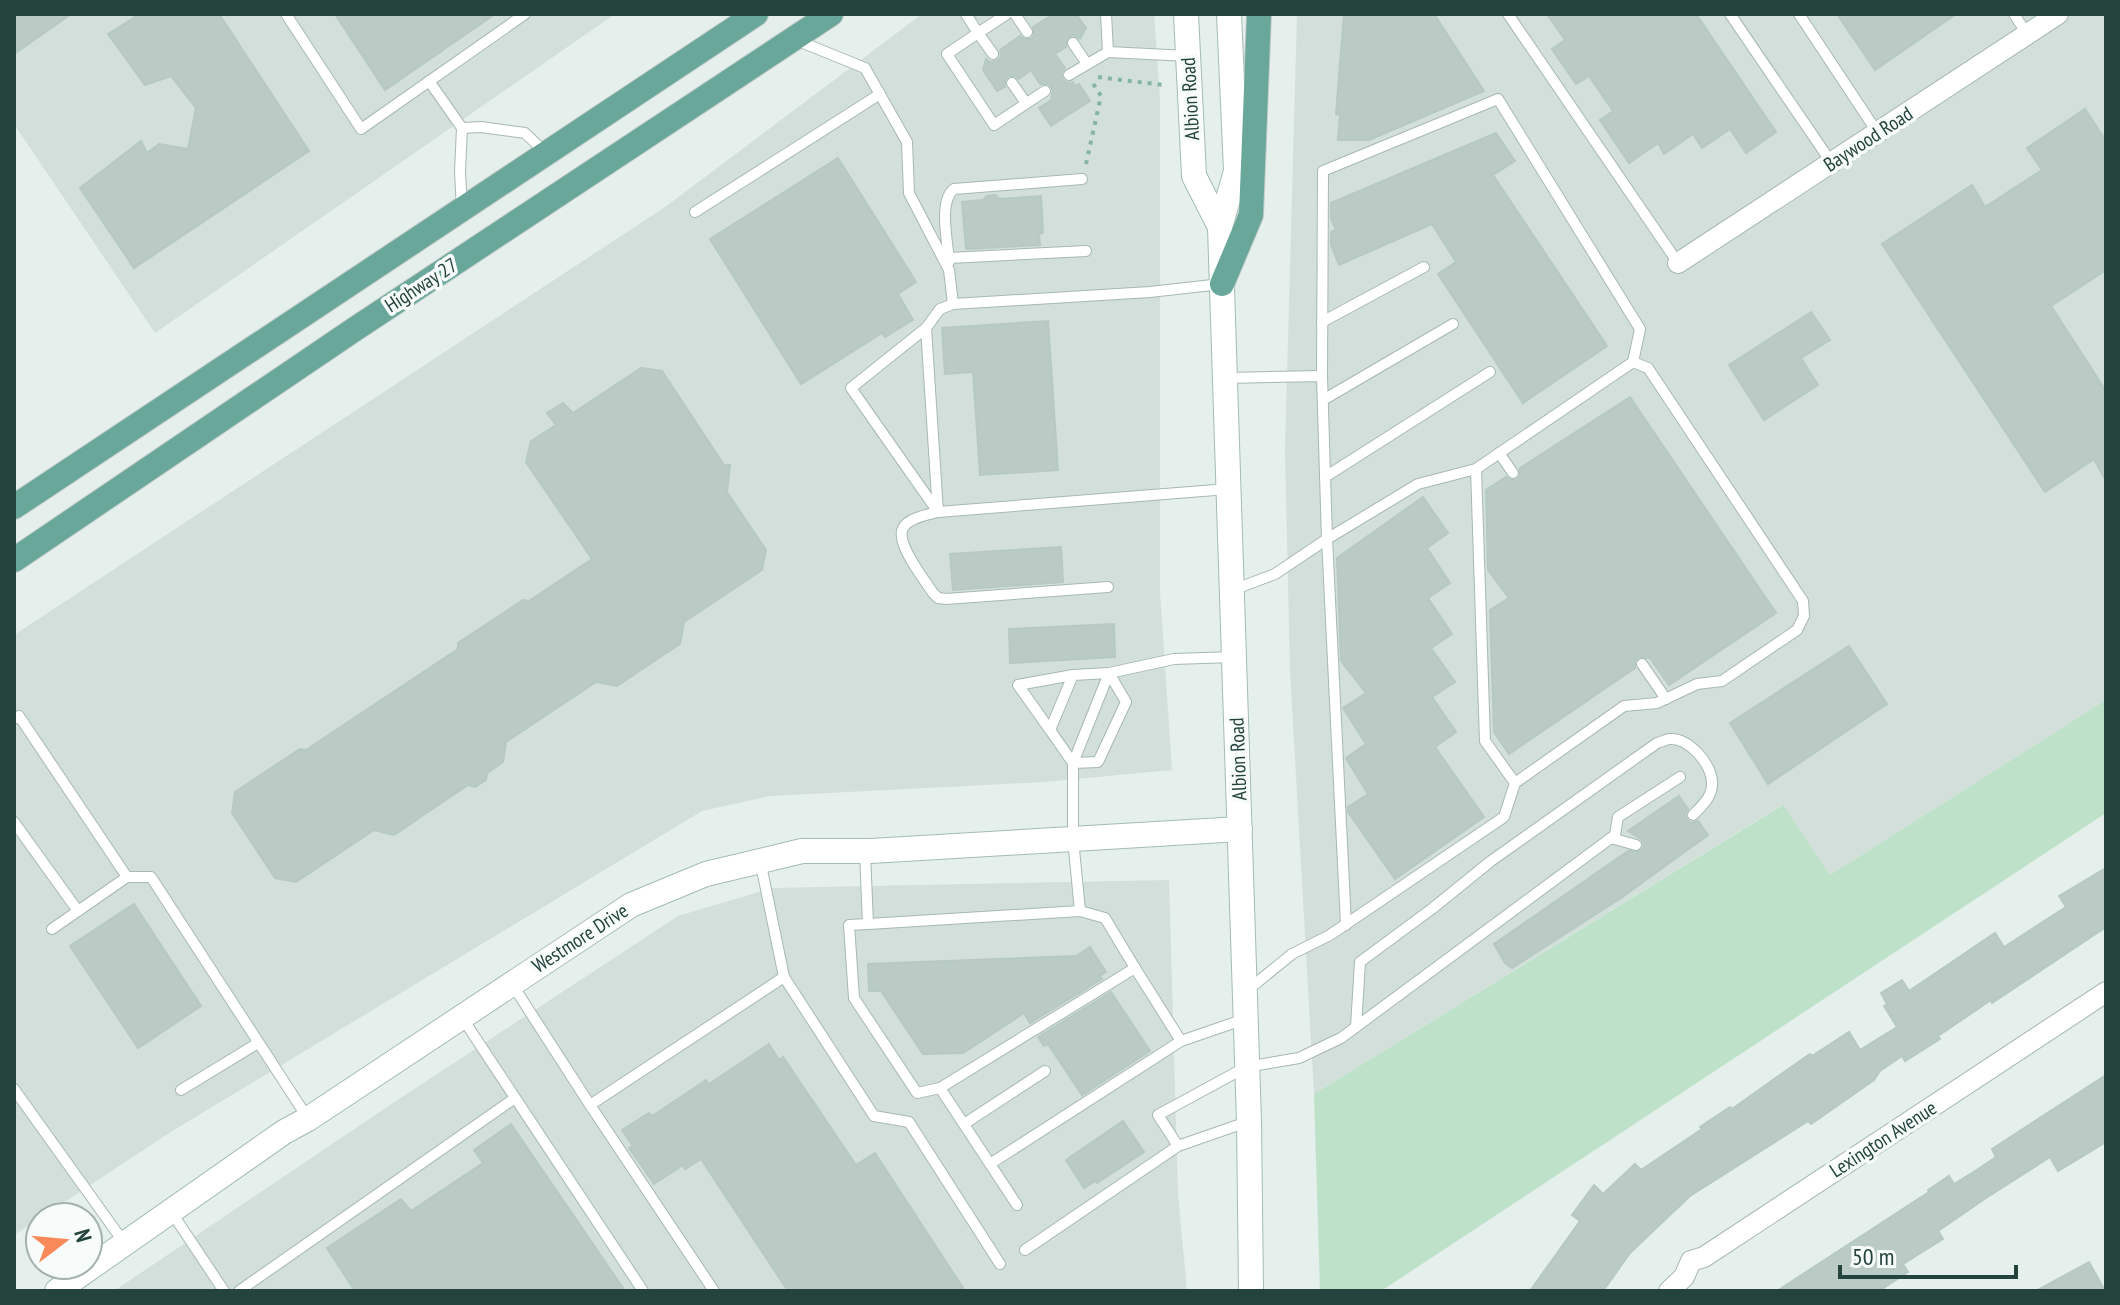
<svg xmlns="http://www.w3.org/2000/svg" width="2120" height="1305" font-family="'PT Sans Narrow',sans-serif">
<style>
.built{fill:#d3dfda}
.green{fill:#bee1c9}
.building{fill:#bacac5;stroke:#b7c9c3;stroke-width:2}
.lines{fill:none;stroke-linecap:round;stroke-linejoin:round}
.lane-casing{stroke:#a7b8b3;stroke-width:12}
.street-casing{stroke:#a7b8b3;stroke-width:22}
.secondary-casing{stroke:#a3bcb4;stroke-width:26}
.primary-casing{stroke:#c1cac8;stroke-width:26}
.path{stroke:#84b4a8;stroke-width:4;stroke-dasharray:4 6;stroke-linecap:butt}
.lane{stroke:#fff;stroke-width:10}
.street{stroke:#fff;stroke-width:20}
.secondary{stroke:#fff;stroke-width:24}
.primary{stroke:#68a79a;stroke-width:24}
.labels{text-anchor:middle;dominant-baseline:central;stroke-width:7;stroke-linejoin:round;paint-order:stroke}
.street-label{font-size:20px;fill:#23433c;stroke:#f7fbf9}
</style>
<rect width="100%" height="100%" fill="#e5efeb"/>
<!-- built -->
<g class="built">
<path d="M 14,14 L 615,14 L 155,333 L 14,124 Z"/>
<path d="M 922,14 L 1154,14 L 1160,98 L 1160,592 L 1172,770 L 1044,782 L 770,796 L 702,811 L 174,1130 L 14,1235 L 14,635 L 665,207 Z"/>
<path d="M 1297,14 L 2106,14 L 2106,700 L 1830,875 L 1782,805 L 1314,1094 L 1290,670 L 1285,450 Z"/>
<path d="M 1169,880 L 1178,1194 L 1187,1291 L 114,1291 L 387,1107 L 678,916 L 772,888 Z"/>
</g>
<!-- green -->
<path class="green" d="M 2106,700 L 2106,813 L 1381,1291 L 1320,1291 L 1314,1094 L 1783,805 L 1830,875 Z"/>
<!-- building -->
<g class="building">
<path d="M 14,14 L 71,14 L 14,54 Z"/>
<path d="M 140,14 L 219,14 L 309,151 L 134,268 L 80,188 L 141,141 L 147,153 L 159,144 L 188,149 L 196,108 L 171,76 L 145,85 L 108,34 Z"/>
<path d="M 335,14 L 495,14 L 385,90 Z"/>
<path d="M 1054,14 L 1076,14 L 1086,28 L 1080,39 L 1073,35 L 1068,37 L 1066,47 L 1055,54 L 1065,68 L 1061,74 L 1063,80 L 1068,83 L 1073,82 L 1076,86 L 1079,84 L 1090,101 L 1051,126 L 1039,108 L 1051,100 L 1053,90 L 1049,84 L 1040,84 L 1031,70 L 1019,79 L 1015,76 L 1008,76 L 1005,80 L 1005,87 L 997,91 L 983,70 L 986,59 L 990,62 L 997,61 L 1001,57 L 1000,50 L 1020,36 L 1024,39 L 1031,39 L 1034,35 L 1033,27 Z"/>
<path d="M 1344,14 L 1434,14 L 1484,91 L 1369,140 L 1338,140 L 1340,115 L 1336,114 Z"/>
<path d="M 1547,14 L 1696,14 L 1776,132 L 1746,153 L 1730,129 L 1702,148 L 1693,134 L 1664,154 L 1658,143 L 1629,163 L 1600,120 L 1613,111 L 1589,76 L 1576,84 L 1552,49 L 1565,40 Z"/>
<path d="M 1837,14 L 1956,14 L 1875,70 Z"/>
<path d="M 2085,109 L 2106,141 L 2106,270 L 2051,306 L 2106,391 L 2106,481 L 2094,459 L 2045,492 L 1882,244 L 1972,185 L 1985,207 L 2042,170 L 2027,148 Z"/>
<path d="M 1496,133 L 1515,161 L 1493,175 L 1607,346 L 1523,403 L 1438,274 L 1456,262 L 1432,224 L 1339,265 L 1331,245 L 1331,232 L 1336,230 L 1331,218 L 1331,203 Z"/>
<path d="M 838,158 L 916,282 L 898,294 L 913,320 L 885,337 L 882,333 L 801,384 L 710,239 Z"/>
<path d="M 996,195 L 999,199 L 1041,196 L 1043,232 L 1039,235 L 1040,245 L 966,249 L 962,202 L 983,200 L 987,196 Z"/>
<path d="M 1811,312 L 1830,340 L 1801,358 L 1818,385 L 1764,420 L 1729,365 Z"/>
<path d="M 1048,321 L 1058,470 L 980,475 L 973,372 L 945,374 L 942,328 Z"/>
<path d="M 641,368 L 662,371 L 724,465 L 730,465 L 727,492 L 766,550 L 762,570 L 684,622 L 680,644 L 617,686 L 596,682 L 506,742 L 503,762 L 487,773 L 486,780 L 475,787 L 468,785 L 394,835 L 374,830 L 296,882 L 275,878 L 232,813 L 235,792 L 300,749 L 306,750 L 458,649 L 458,643 L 523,600 L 529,601 L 592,559 L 526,462 L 531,441 L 556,425 L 547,413 L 563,403 L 573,413 Z"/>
<path d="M 1630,397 L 1776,613 L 1669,685 L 1650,658 L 1638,657 L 1635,661 L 1635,668 L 1509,754 L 1494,732 L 1490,610 L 1509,598 L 1488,570 L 1486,490 L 1506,477 L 1510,480 L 1517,480 L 1520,476 L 1520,468 Z"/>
<path d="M 1423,497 L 1448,533 L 1427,548 L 1450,583 L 1428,598 L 1452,634 L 1431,648 L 1455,682 L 1432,697 L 1456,732 L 1435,747 L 1484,817 L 1395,879 L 1348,812 L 1348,807 L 1368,794 L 1346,758 L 1366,744 L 1343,708 L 1366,693 L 1341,661 L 1337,558 Z"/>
<path d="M 1061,547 L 1063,582 L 953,590 L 950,554 Z"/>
<path d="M 1114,624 L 1115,657 L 1010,663 L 1009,629 Z"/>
<path d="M 1849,646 L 1887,704 L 1768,784 L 1730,723 Z"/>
<path d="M 1679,796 L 1688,809 L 1685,814 L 1687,820 L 1692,823 L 1698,821 L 1708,835 L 1621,898 L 1512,968 L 1505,963 L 1494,944 L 1628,851 L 1641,851 L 1644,846 L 1642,840 L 1628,831 Z"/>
<path d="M 2106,868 L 2106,927 L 1992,1003 L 1991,1000 L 1938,1036 L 1940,1039 L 1905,1061 L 1902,1056 L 1880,1071 L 1874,1080 L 1811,1124 L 1808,1121 L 1690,1196 L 1630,1253 L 1603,1291 L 1530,1291 L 1580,1221 L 1572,1215 L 1594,1185 L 1603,1194 L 1635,1164 L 1641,1170 L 1702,1129 L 1700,1127 L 1730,1107 L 1732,1109 L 1804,1058 L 1810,1054 L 1812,1056 L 1849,1032 L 1860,1050 L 1897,1027 L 1884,1006 L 1887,1004 L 1881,993 L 1902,980 L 1909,991 L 1995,933 L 2004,947 L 2066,907 L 2059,896 Z"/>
<path d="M 134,904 L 201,1006 L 138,1048 L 70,946 Z"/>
<path d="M 1090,947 L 1106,972 L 1100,976 L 1102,979 L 1030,1023 L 1024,1013 L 963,1053 L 923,1054 L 881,991 L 869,991 L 868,964 L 1076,956 Z"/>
<path d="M 1111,992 L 1150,1051 L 1082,1095 L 1048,1044 L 1044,1046 L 1038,1037 Z"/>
<path d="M 769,1044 L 779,1060 L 783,1057 L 856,1165 L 875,1153 L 965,1291 L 788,1291 L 701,1159 L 685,1169 L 683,1165 L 654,1184 L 629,1148 L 633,1146 L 622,1130 L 649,1113 L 652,1116 L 706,1080 L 709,1084 Z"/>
<path d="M 2106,1075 L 2106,1142 L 2058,1171 L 2050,1157 L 1986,1198 L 1938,1231 L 1943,1239 L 1903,1264 L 1908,1272 L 1879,1291 L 1777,1291 L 1929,1192 L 1928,1190 L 1949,1176 L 1954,1184 L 1972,1173 L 1996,1157 L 1992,1149 Z"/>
<path d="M 1123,1121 L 1144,1152 L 1097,1183 L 1095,1181 L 1084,1188 L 1066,1160 Z"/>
<path d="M 511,1124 L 625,1291 L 355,1291 L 327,1248 L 401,1199 L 411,1211 L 483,1163 L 474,1150 Z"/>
<path d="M 2089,1262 L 2105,1291 L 2036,1291 Z"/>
</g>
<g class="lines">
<!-- lane casing -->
<g class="lane-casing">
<g id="lane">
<path d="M 286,14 L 361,129 L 525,14"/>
<path d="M 966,14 L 978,33 L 1007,14"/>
<path d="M 1015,14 L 1027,32"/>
<path d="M 1106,14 L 1108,52 L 1188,56"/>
<path d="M 1508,14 L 1678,263"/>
<path d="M 1730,14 L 1831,162"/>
<path d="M 1799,14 L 1877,132"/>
<path d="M 2014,14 L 2027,34"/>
<path d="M 796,40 L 865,68 L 907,142 L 909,193 L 949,270 L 953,304 L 1150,292 L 1221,284"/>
<path d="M 1073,43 L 1087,64"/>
<path d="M 993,54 L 978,33 L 947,54 L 994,125 L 1045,91"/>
<path d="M 1069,75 L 1108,52"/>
<path d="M 429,81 L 462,128"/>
<path d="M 1012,83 L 1026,103"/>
<path d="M 462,209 L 460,172 L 462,128 L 481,127 L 525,133 L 545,152"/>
<path d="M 695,212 L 880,94"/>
<path d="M 949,258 L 1086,251"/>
<path d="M 949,262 C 948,243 938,201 954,189 L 1082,179"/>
<path d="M 953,304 L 940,309 L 926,328 L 938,512 L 1228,489"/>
<path d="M 1322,322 L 1424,267"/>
<path d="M 926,328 L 851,388 L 938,512 C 927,515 908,518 903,528 C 895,543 924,579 933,593 L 938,598 L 946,599 L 1108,587"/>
<path d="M 1322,376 L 1323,171 L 1498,99 L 1640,329 L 1633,362"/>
<path d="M 1226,378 L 1322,376 L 1327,539 L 1346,925"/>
<path d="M 1323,400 L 1453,324"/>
<path d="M 1499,453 L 1513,473"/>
<path d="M 1476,469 L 1485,741 L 1515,783"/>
<path d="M 1325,477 L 1490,372"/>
<path d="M 1233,590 L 1275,574 L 1327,539 L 1418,484 L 1476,469 L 1633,362 L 1648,368 L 1803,601 L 1804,616 L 1797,630 L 1722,681 L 1697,684 L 1657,703 L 1624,706 L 1515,783 L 1504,817 L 1330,935 L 1292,954 L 1249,989"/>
<path d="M 1642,664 L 1666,699"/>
<path d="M 1109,673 L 1126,702 L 1098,762 L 1073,763 Z"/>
<path d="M 14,719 L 19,716 L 127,877"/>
<path d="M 1050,730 L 1018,685 L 1073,675"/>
<path d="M 14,822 L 78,911"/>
<path d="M 1611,838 L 1636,845"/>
<path d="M 865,853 L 868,924 L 1080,911 L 1073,839 L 1073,763 L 1050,730 L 1073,675 L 1109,673 L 1174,659 L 1233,657"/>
<path d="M 868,924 L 849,925 L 854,998 L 917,1093 L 940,1088 L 1135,968 L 1105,918 L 1080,911"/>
<path d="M 52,929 L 127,877 L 151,877 L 307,1117"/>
<path d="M 1135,968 L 1181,1041 L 1245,1019"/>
<path d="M 784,977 L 874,1116 L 909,1122 L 1000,1264"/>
<path d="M 512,984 L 590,1105 L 784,977 L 760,860"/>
<path d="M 461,1016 L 643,1291"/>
<path d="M 1356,1027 L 1360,962 L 1433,908 L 1491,861 L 1657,743 C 1661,742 1665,740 1669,739 C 1689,737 1711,764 1712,782 C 1713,796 1702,806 1693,815"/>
<path d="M 940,1088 L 990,1164 L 1181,1041"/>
<path d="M 14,1089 L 125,1244"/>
<path d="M 181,1090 L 258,1043"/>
<path d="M 590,1105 L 714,1291"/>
<path d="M 964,1124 L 1045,1071"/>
<path d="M 1178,1146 L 1158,1115 L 1246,1067 L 1299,1058 L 1341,1038 L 1615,835 L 1618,817 L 1680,777"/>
<path d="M 990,1164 L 1017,1205"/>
<path d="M 172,1213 L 224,1291"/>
<path d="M 1025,1250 L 1178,1146 L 1247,1122"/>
<path d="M 239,1291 L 515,1098"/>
</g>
</g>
<!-- street casing -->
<g class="street-casing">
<g id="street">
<path d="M 1678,263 L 2058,14"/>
<path d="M 1669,1291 L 1684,1277 L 1691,1261 L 1704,1257 L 2106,992"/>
</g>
</g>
<!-- secondary casing -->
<g class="secondary-casing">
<g id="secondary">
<path d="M 1186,14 L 1194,176 L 1220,227"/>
<path d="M 1229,14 L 1236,171 L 1220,227 L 1249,1121 L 1251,1291"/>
<path d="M 57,1291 L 284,1132 L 308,1119 L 631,905 L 706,874 L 802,851 L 871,851 L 1240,829"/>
</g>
</g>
<!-- primary casing -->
<g class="primary-casing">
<g id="primary">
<path d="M 1222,284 L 1251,215 L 1259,14"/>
<path d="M 14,507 L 756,14"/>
<path d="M 14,560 L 355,329 L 831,14"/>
</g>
</g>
<!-- path -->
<g class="path">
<path d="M 1098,77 L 1163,85"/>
<path d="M 1086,164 L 1101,96 L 1092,82"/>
</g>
<!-- lane -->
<use href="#lane" class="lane"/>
<!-- street -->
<use href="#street" class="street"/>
<!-- secondary -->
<use href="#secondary" class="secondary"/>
<!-- primary -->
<use href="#primary" class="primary"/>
</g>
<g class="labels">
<!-- street labels -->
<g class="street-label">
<text transform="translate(1190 99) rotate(-93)">Albion Road</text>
<text transform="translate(1868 139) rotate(-33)">Baywood Road</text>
<text transform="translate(421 285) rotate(-33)">Highway 27</text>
<text transform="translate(1238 759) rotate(-92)">Albion Road</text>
<text transform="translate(580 938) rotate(-33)">Westmore Drive</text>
<text transform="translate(1883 1139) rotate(-33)">Lexington Avenue</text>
</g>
</g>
<!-- border -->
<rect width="2120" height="1305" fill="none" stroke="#23433c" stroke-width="32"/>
<!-- north arrow -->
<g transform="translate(64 1241) rotate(74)"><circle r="38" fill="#f7fbf9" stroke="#a2b1ad" stroke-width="2"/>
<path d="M0-6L14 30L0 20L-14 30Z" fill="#f98959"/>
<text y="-12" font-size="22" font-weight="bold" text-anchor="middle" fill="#23433c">N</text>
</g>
<!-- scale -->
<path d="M1840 1265v12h176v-12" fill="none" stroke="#23433c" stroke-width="4"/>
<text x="1852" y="1265" font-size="24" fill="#23433c" stroke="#f7fbf9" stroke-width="6" paint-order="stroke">50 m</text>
</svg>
